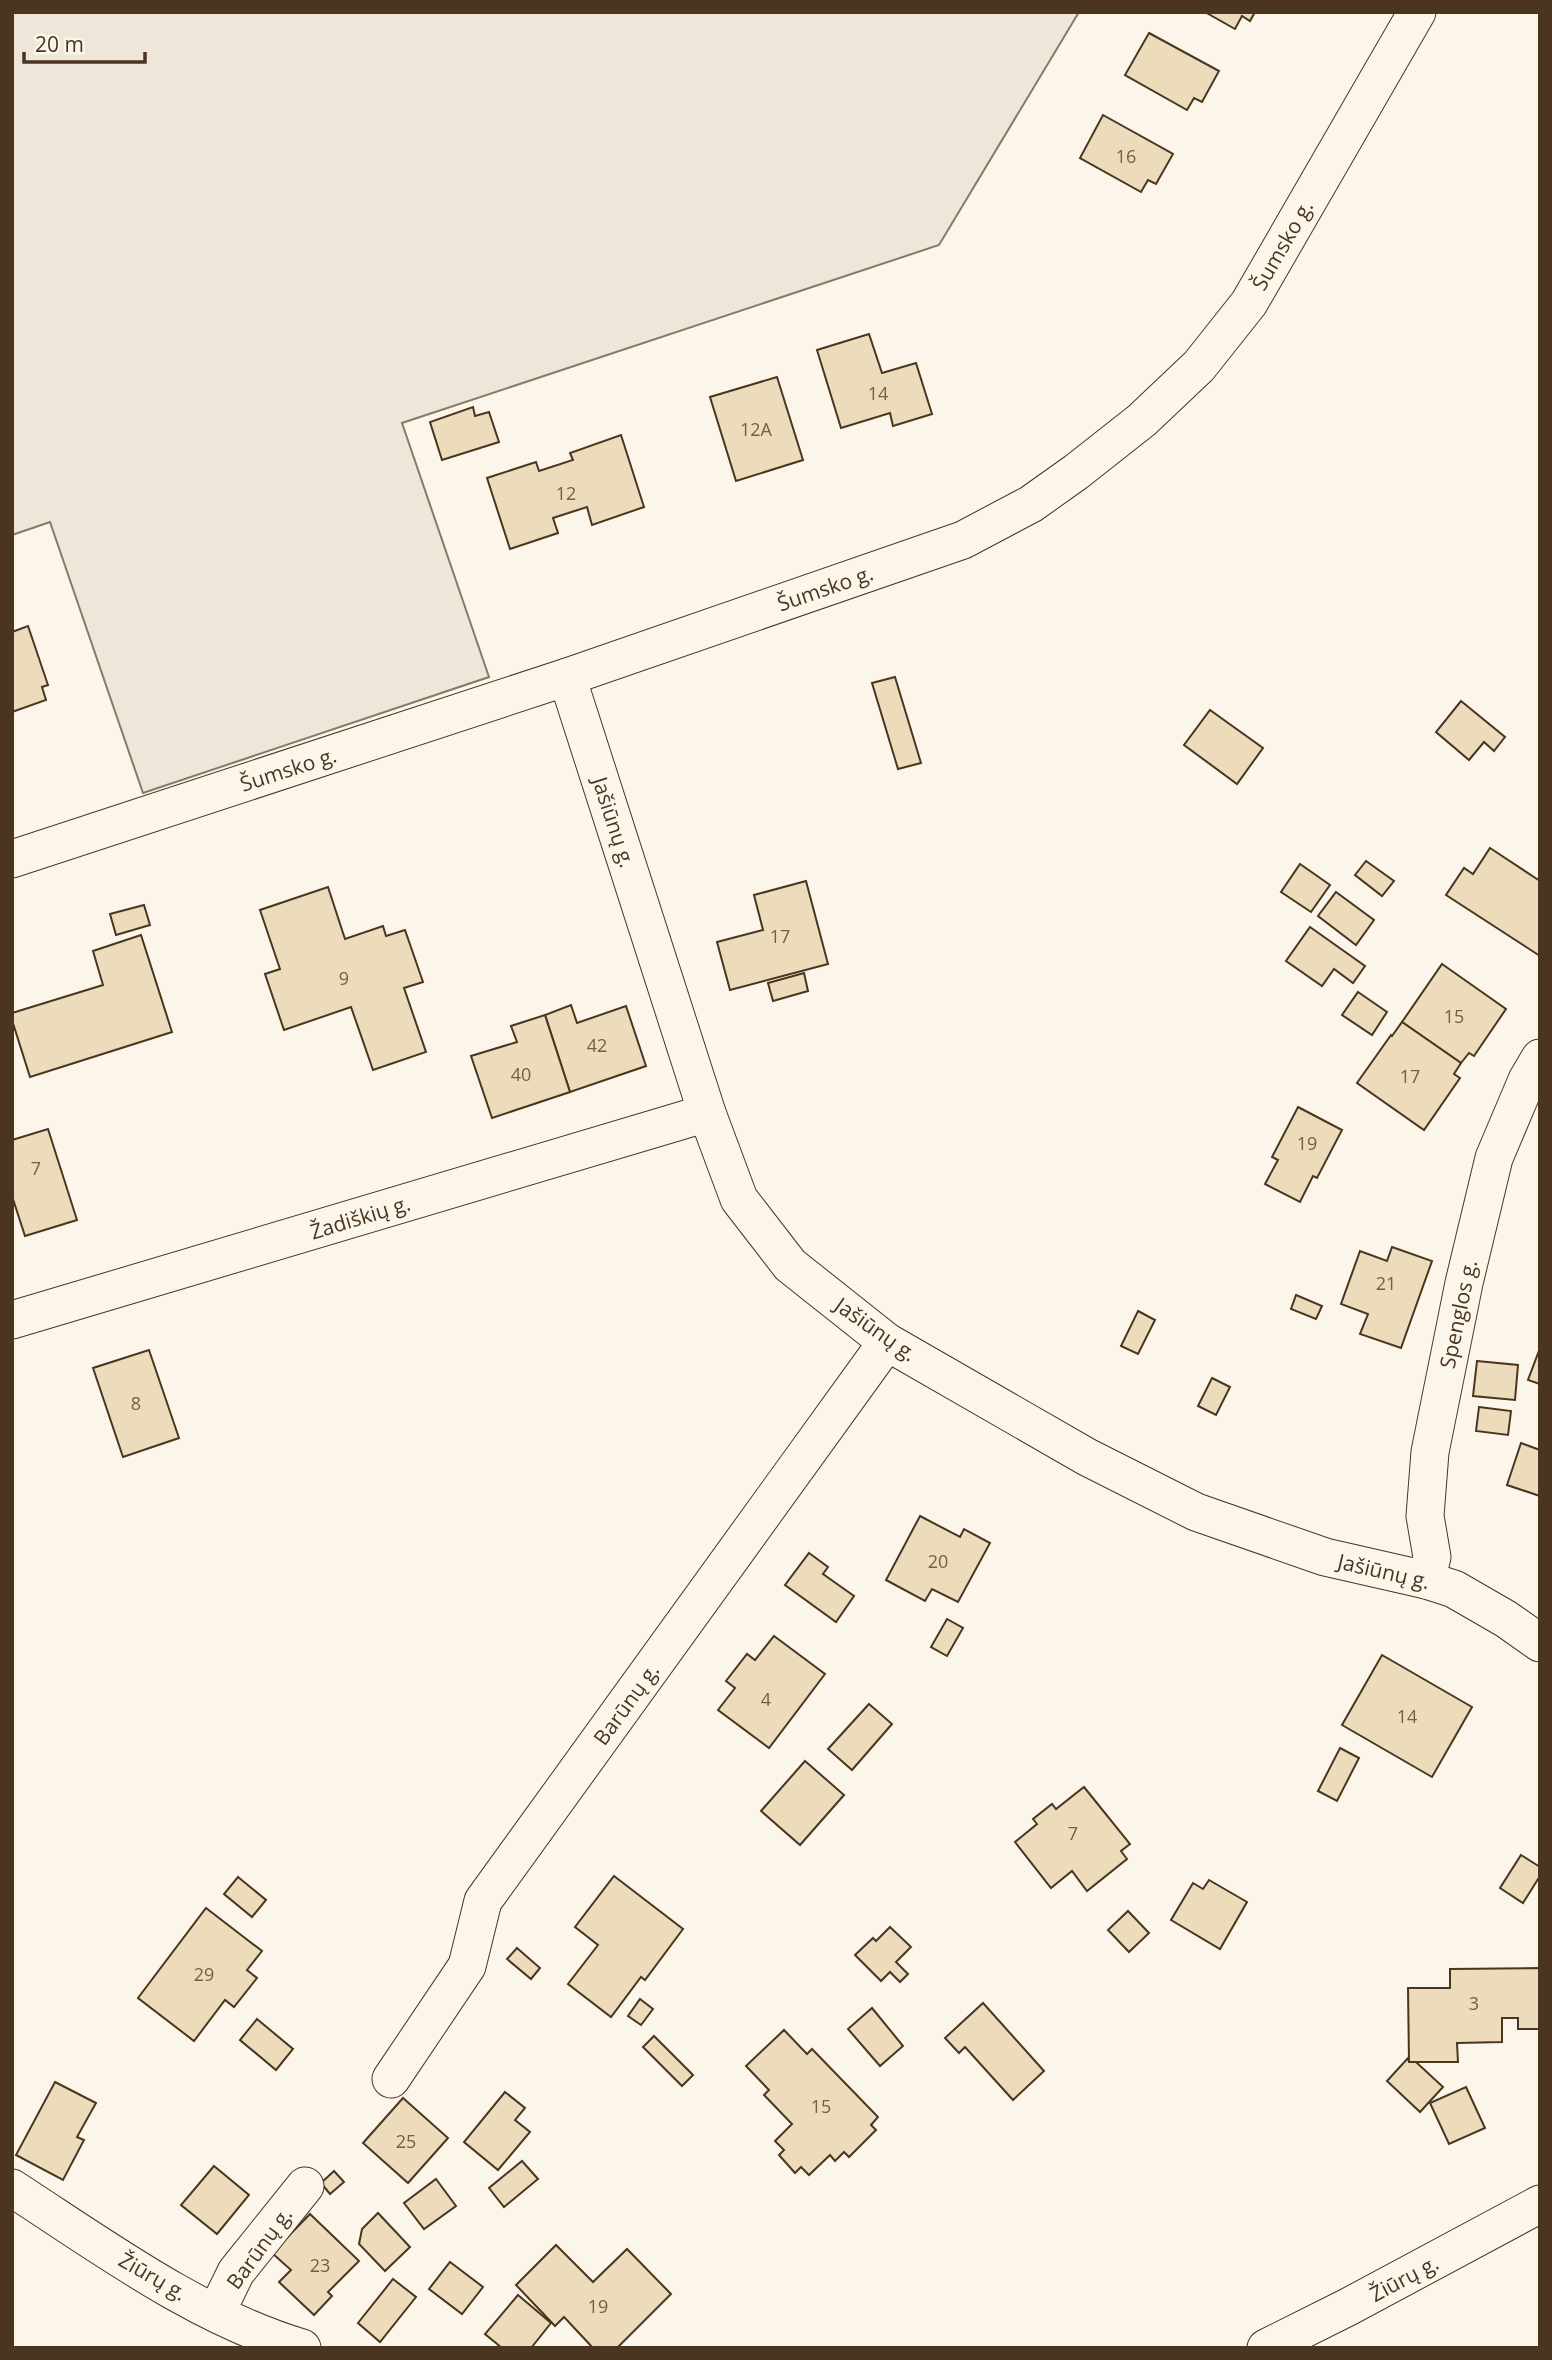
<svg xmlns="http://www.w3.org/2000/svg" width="1552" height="2360" font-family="'Open Sans',sans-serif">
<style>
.green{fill:#ede6d9;stroke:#887966;stroke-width:2}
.building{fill:#ecdcbc;stroke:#4a3520;stroke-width:2}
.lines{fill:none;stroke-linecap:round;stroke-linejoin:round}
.street-casing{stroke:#4a3520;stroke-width:39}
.street{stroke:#fbf6e9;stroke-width:37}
.labels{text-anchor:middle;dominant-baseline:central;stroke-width:5;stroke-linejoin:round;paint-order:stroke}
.number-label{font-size:18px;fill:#725f47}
.street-label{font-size:21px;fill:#4a3520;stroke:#fbf6e9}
</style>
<rect width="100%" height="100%" fill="#fbf6e9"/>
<!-- green -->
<path class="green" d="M 12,12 L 1079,12 L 939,245 L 402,423 L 489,677 L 143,793 L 50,522 L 12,535 Z"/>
<!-- building -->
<g class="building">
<path d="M 1205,12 L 1255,12 L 1250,21 L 1242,16 L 1235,29 Z"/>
<path d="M 1149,33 L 1219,71 L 1202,102 L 1194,98 L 1187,110 L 1125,75 Z"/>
<path d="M 1103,115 L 1173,154 L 1156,184 L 1148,180 L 1141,192 L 1080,158 Z"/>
<path d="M 869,334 L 882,373 L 916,363 L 932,414 L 893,426 L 890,413 L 841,428 L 817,350 Z"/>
<path d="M 777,377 L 803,460 L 736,481 L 710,397 Z"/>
<path d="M 473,407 L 475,416 L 489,412 L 499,442 L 442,460 L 430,422 Z"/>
<path d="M 621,435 L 644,507 L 592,525 L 587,507 L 553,518 L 558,533 L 510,549 L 487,478 L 536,462 L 539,471 L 573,460 L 570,453 Z"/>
<path d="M 28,626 L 48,685 L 42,687 L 46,700 L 12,712 L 12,632 Z"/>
<path d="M 895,677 L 921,763 L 898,769 L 872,683 Z"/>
<path d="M 1461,701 L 1505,737 L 1494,751 L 1484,742 L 1469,760 L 1436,732 Z"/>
<path d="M 1210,710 L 1263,748 L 1237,784 L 1184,745 Z"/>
<path d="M 1490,848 L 1540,881 L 1540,956 L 1446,895 L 1464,868 L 1473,874 Z"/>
<path d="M 1366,861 L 1394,881 L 1382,896 L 1355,875 Z"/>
<path d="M 1300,864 L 1330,885 L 1311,912 L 1281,892 Z"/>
<path d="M 806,881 L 828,964 L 730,990 L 717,942 L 763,930 L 754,895 Z"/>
<path d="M 328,887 L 345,939 L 383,926 L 386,936 L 405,930 L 423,982 L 404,988 L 426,1052 L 373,1070 L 351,1007 L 284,1030 L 265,974 L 280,969 L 260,910 Z"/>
<path d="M 1336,892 L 1374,920 L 1356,945 L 1318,916 Z"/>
<path d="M 144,905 L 150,925 L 116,935 L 110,914 Z"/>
<path d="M 1310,927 L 1365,966 L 1353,983 L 1334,969 L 1322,986 L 1286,961 Z"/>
<path d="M 141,935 L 172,1032 L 30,1077 L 12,1020 L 12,1013 L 103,985 L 93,951 Z"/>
<path d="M 1442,964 L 1506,1009 L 1474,1056 L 1469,1053 L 1461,1063 L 1402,1022 Z"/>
<path d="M 804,973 L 808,991 L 773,1001 L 768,983 Z"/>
<path d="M 1358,992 L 1387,1012 L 1372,1035 L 1342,1015 Z"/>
<path d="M 571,1005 L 577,1023 L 626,1006 L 646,1066 L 570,1092 L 545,1015 Z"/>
<path d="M 545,1015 L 570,1092 L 492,1118 L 471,1056 L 517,1042 L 511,1026 Z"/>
<path d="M 1402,1022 L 1461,1063 L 1454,1074 L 1460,1078 L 1424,1130 L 1357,1083 L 1391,1035 L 1392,1036 Z"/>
<path d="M 1298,1107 L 1342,1130 L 1317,1178 L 1313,1176 L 1300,1202 L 1265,1184 L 1278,1160 L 1272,1157 Z"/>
<path d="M 48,1129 L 77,1220 L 25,1236 L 12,1196 L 12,1140 Z"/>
<path d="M 1392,1247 L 1432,1261 L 1401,1348 L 1360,1334 L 1368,1314 L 1341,1304 L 1360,1251 L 1387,1261 Z"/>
<path d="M 1296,1295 L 1322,1306 L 1316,1319 L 1291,1309 Z"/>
<path d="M 1138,1311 L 1155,1320 L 1138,1354 L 1121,1346 Z"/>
<path d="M 1540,1348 L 1540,1384 L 1528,1380 Z"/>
<path d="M 149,1350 L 179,1438 L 123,1457 L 93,1368 Z"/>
<path d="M 1477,1361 L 1518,1365 L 1515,1400 L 1473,1396 Z"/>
<path d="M 1212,1378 L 1230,1387 L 1216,1415 L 1198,1406 Z"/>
<path d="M 1479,1407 L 1511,1411 L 1508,1435 L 1476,1431 Z"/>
<path d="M 1521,1443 L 1540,1450 L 1540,1496 L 1507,1485 Z"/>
<path d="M 920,1516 L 960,1537 L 964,1529 L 990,1543 L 958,1602 L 932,1589 L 925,1601 L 886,1580 Z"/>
<path d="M 809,1553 L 828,1567 L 823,1574 L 854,1596 L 836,1622 L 785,1585 Z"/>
<path d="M 947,1619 L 963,1628 L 947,1656 L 931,1647 Z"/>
<path d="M 774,1636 L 825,1674 L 769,1748 L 718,1710 L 735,1688 L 726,1681 L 747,1654 L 755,1660 Z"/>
<path d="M 1382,1655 L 1472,1707 L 1432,1777 L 1342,1725 Z"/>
<path d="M 869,1704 L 892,1724 L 852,1770 L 828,1749 Z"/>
<path d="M 1340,1748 L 1359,1758 L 1337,1801 L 1318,1791 Z"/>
<path d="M 805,1761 L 844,1795 L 800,1845 L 761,1811 Z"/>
<path d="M 1084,1787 L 1130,1844 L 1121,1851 L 1127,1859 L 1087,1891 L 1072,1871 L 1051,1888 L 1015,1842 L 1037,1824 L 1033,1819 L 1052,1804 L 1056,1809 Z"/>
<path d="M 1521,1855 L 1540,1867 L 1540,1876 L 1523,1903 L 1500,1888 Z"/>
<path d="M 614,1876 L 683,1929 L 645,1980 L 641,1977 L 611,2017 L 568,1984 L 598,1945 L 575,1927 Z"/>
<path d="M 238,1877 L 266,1900 L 252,1917 L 224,1894 Z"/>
<path d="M 1209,1880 L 1247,1902 L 1220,1949 L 1171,1920 L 1193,1883 L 1203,1889 Z"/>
<path d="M 206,1908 L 262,1951 L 247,1970 L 257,1978 L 234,2007 L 225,2000 L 194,2041 L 138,1998 Z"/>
<path d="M 1128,1911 L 1149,1933 L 1129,1952 L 1108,1930 Z"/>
<path d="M 890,1927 L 911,1947 L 896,1962 L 908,1974 L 900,1982 L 890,1972 L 881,1981 L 855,1955 L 873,1938 L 876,1941 Z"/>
<path d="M 517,1948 L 540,1968 L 531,1979 L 507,1959 Z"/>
<path d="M 1540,1968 L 1540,2029 L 1518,2029 L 1518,2018 L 1502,2018 L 1502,2042 L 1457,2043 L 1458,2062 L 1409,2062 L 1408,1988 L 1450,1988 L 1450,1969 Z"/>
<path d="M 640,1999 L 653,2009 L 641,2025 L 628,2016 Z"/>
<path d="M 983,2003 L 1044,2071 L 1013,2100 L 965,2047 L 959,2053 L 945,2038 Z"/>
<path d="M 872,2008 L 903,2046 L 880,2066 L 848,2029 Z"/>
<path d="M 257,2019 L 293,2049 L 276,2070 L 240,2040 Z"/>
<path d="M 784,2030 L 807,2054 L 812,2049 L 878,2117 L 871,2125 L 876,2130 L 849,2157 L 844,2152 L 835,2161 L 830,2155 L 809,2175 L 801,2167 L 795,2173 L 779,2155 L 784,2150 L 775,2141 L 792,2124 L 764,2095 L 769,2090 L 746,2066 Z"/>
<path d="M 654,2036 L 693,2075 L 682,2086 L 643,2047 Z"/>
<path d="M 1408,2058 L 1409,2062 L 1416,2062 L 1443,2087 L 1420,2112 L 1387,2081 Z"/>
<path d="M 55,2082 L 96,2103 L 77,2137 L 84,2140 L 63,2180 L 16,2155 Z"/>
<path d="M 1466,2087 L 1485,2128 L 1449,2144 L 1430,2103 Z"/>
<path d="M 505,2092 L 525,2108 L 515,2120 L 530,2132 L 498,2170 L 464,2142 Z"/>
<path d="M 403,2098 L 448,2138 L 408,2183 L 363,2143 Z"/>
<path d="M 522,2161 L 538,2179 L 504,2207 L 489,2188 Z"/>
<path d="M 214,2166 L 249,2195 L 217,2234 L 181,2205 Z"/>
<path d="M 334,2171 L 344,2182 L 330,2194 L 321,2183 Z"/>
<path d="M 436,2179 L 456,2206 L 424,2229 L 404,2203 Z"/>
<path d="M 378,2213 L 410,2247 L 385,2271 L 359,2244 L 362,2229 Z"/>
<path d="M 310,2214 L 359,2261 L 328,2292 L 332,2296 L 314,2315 L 279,2282 L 291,2270 L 272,2253 Z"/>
<path d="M 556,2245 L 593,2282 L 627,2249 L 671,2294 L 617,2348 L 593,2348 L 564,2317 L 555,2326 L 516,2285 Z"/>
<path d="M 450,2262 L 483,2287 L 462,2314 L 429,2289 Z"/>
<path d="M 393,2279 L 416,2297 L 380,2342 L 358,2323 Z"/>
<path d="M 518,2295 L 551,2323 L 531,2348 L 502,2348 L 485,2334 Z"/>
</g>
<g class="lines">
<!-- street casing -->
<g class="street-casing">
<g id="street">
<path d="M 567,677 L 707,1113 L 739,1199 L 790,1265 L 887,1342 L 1087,1457 L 1196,1512 L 1325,1557 L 1426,1580 L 1454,1589 L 1506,1619 L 1540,1643"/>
<path d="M 12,859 L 567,677 L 963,540 L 1031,504 L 1076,472 L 1142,420 L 1199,366 L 1249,303 L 1417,12"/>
<path d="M 12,1320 L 707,1113"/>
<path d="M 1426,1580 L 1432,1557 L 1425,1516 L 1430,1452 L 1464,1283 L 1494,1158 L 1527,1080 L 1540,1058"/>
<path d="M 391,2079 L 467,1966 L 483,1901 L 887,1342"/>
<path d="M 12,2188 C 103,2247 198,2317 302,2348"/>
<path d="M 216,2313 L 236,2272 L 305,2186"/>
<path d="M 1266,2348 L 1348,2307 L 1540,2204"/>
</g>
</g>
<!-- street -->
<use href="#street" class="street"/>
</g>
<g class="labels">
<!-- number labels -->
<g class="number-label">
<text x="1126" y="156">16</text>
<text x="878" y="393">14</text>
<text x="756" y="429">12A</text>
<text x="566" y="493">12</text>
<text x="780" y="936">17</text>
<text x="344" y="978">9</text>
<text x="1454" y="1016">15</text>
<text x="597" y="1045">42</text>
<text x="521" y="1074">40</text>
<text x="1410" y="1076">17</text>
<text x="1307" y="1143">19</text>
<text x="36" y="1168">7</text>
<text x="1386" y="1283">21</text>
<text x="136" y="1403">8</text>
<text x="938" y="1561">20</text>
<text x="766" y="1699">4</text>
<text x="1407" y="1716">14</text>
<text x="1073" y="1833">7</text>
<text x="204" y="1974">29</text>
<text x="1474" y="2003">3</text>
<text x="821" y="2106">15</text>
<text x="406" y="2141">25</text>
<text x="320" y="2265">23</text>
<text x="598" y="2306">19</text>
</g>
<!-- street labels -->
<g class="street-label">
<text transform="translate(1282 245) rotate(-60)">Šumsko g.</text>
<text transform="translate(825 588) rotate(-19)">Šumsko g.</text>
<text transform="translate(288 769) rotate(-18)">Šumsko g.</text>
<text transform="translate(614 822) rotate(72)">Jašiūnų g.</text>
<text transform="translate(360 1217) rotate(-17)">Žadiškių g.</text>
<text transform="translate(1458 1314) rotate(-78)">Spenglos g.</text>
<text transform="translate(876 1329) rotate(35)">Jašiūnų g.</text>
<text transform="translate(1384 1571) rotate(13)">Jašiūnų g.</text>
<text transform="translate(626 1704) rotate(-54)">Barūnų g.</text>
<text transform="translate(259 2248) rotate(-54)">Barūnų g.</text>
<text transform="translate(153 2276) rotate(30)">Žiūrų g.</text>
<text transform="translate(1404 2278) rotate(-28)">Žiūrų g.</text>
</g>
</g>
<!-- border -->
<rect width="1552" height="2360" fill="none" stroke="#4a3520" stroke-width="28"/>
<!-- scale -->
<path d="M24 52v10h121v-10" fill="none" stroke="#4a3520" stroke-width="3.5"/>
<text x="35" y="52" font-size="21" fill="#4a3520" stroke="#fbf6e9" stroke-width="5" paint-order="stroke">20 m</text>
</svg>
